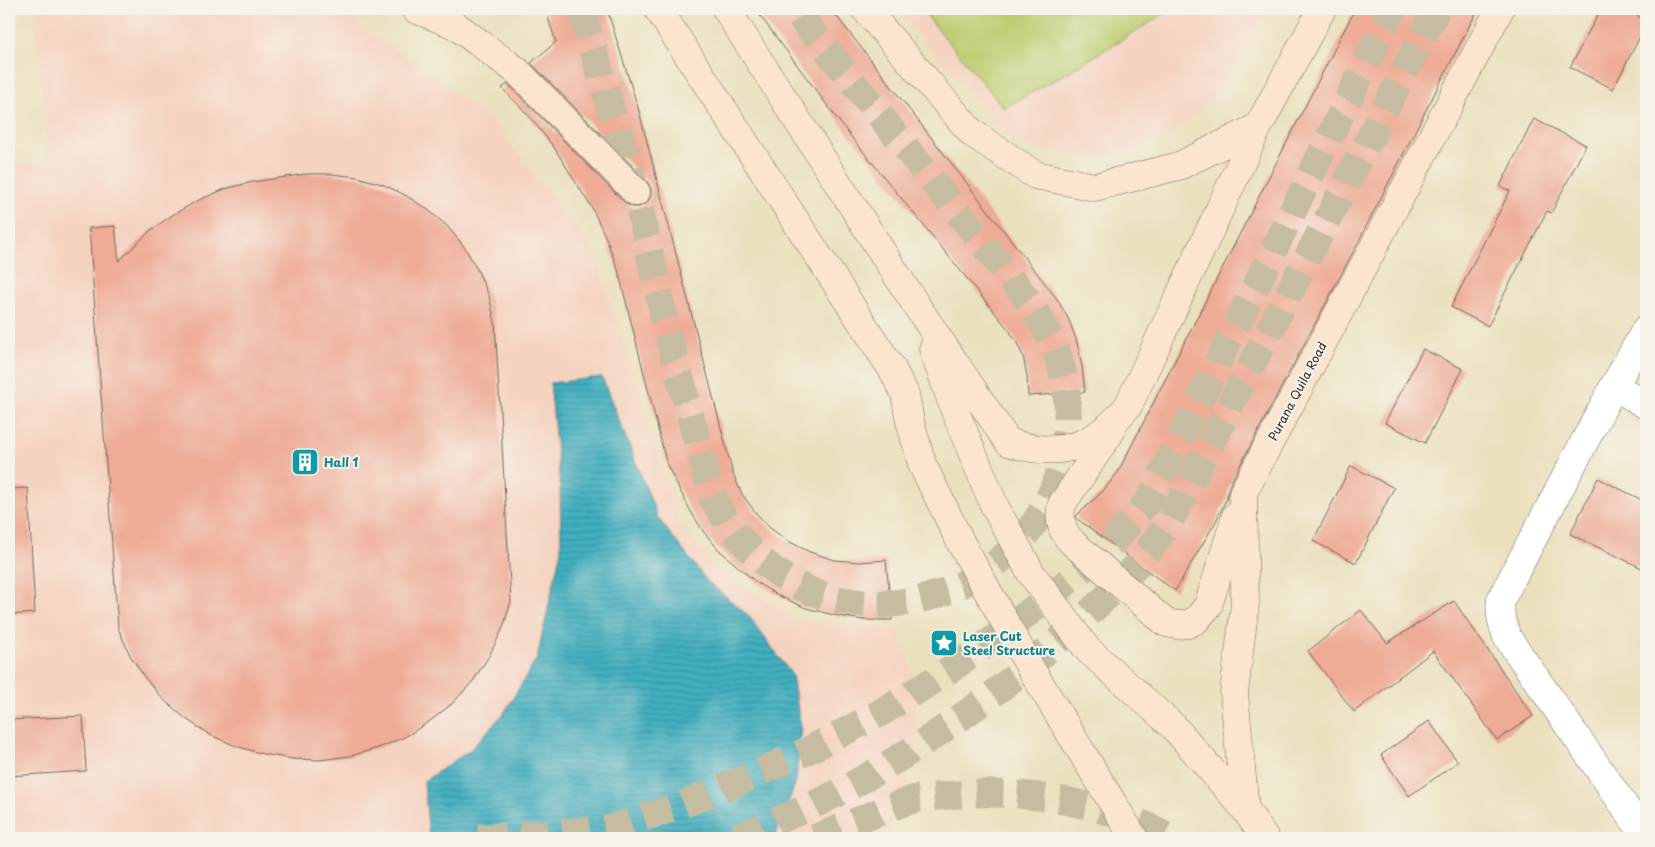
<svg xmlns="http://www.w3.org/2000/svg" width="1655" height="847" font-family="'Playpen Sans',sans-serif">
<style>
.built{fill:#f5d3c1}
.green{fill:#becc6f;stroke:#747c4d}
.water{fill:url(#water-rules);stroke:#366d76}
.building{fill:#eeab96}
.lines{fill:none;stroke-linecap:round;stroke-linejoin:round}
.secondary-tunnel{stroke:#c5bca1;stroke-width:28;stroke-dasharray:28 14;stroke-linecap:butt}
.minor-casing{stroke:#6e6a5e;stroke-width:29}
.secondary-casing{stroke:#6e6a5e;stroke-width:29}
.minor{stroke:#fff;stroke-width:28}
.secondary{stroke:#fce5cf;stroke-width:28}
.labels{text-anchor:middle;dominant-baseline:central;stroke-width:4;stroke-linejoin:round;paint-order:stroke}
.street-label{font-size:12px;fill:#2b2b2b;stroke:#f7f3e8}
.culture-label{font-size:12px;font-weight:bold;fill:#0d838f;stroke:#f7f3e8;text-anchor:start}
</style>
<defs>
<pattern id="water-rules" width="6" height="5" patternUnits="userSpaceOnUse" patternTransform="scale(1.25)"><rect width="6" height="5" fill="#42afc0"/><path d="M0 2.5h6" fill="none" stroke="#378f9c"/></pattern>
</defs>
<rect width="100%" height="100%" fill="#f7f3e8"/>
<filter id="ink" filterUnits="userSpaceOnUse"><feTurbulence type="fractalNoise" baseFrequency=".02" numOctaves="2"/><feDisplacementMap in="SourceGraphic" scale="10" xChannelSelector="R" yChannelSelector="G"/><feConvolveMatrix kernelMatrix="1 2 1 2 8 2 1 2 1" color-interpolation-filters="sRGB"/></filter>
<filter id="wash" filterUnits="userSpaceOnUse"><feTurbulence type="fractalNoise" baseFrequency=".0096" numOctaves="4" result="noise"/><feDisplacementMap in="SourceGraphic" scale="20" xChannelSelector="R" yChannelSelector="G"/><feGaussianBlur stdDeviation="1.12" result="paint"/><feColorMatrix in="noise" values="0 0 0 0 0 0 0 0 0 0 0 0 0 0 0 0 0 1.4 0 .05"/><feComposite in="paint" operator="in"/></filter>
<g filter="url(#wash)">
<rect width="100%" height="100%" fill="#ebe0be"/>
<!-- built -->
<g class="built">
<path d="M 39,9 L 325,9 L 353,20 L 490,118 L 595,252 L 679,523 L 721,573 L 800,620 L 898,629 L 908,655 L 914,682 L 917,711 L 917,739 L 912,767 L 904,795 L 893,822 L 883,838 L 9,838 L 9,164 L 49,161 L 34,19 Z"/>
<path d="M 896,9 L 1269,9 L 1221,87 L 1204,107 L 1185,124 L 1162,138 L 1138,148 L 1113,154 L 1091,156 L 1068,155 L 1045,151 L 1023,144 L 1003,133 Z"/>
</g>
<!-- green -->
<path class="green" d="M 921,9 L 1172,9 L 1070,71 L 1004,108 Z"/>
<!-- water -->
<path class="water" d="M 602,377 L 658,518 L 707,581 L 748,615 L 792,675 L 801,727 L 796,782 L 775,838 L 429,838 L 424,781 L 470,750 L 504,713 L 537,658 L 561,550 L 560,485 L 550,383 Z"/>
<g id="blocks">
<!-- building -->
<g class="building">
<path d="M 545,9 L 607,9 L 639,111 L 733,474 L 742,494 L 755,512 L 770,528 L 788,541 L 810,552 L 835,560 L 860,562 L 886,560 L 892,620 L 863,620 L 834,615 L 806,608 L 779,596 L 757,583 L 719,550 L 703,531 L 690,510 L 667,465 L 618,270 L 606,238 L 592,208 L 553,146 L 529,116 L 502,88 L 508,84 L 625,203 L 632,207 L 639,207 L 647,203 L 651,196 L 651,189 L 647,181 L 531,63 L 556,42 Z"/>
<path d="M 755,9 L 831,9 L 1057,299 L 1069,320 L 1077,342 L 1082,367 L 1085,392 L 1028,396 L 1027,376 L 1023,356 L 1017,343 L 1009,330 L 848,133 Z"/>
<path d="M 1355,9 L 1478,9 L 1353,252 L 1229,486 L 1227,498 L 1216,521 L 1175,591 L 1076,518 L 1076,516 L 1102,492 L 1118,472 Z"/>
<path d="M 1601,9 L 1624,9 L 1646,20 L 1646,25 L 1613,89 L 1570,67 Z"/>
<path d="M 1534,119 L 1586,145 L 1551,213 L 1547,211 L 1488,326 L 1451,307 L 1510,191 L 1500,186 Z"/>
<path d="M 306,174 L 331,174 L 357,177 L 382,184 L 405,195 L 427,209 L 448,227 L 465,248 L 478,271 L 489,296 L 495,323 L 511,602 L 502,630 L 489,656 L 473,681 L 453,703 L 430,721 L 405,737 L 378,748 L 350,756 L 320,760 L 292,759 L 263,754 L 236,746 L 210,735 L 186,719 L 164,700 L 145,678 L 130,655 L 118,628 L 89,228 L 115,226 L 119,261 L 151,230 L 174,214 L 199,200 L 225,189 L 252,182 Z"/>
<path d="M 1423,349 L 1463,369 L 1425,443 L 1385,423 Z"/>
<path d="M 1351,466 L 1394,488 L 1356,563 L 1313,541 Z"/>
<path d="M 1598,478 L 1646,502 L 1646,570 L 1570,534 Z"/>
<path d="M 28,488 L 35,613 L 9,615 L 9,489 Z"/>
<path d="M 1454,601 L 1533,716 L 1497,740 L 1433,651 L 1354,712 L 1308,651 L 1361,610 L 1387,643 Z"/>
<path d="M 83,716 L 86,771 L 9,776 L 9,720 Z"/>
<path d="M 1429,721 L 1458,762 L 1409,796 L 1381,755 Z"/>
</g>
</g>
</g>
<g filter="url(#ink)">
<use href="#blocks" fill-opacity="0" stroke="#6e6a5e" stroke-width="1"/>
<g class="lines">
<!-- secondary-tunnel -->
<g class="secondary-tunnel">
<path d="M 581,9 L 636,192 L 666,326 L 712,496 C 730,530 753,558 787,579 C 886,638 1016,588 1056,482 C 1070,443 1072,398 1059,359 C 1048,326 1027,299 1006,272 L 794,9"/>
<path d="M 478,838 L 608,829 L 679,806 L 747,778 L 815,747 L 880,713 L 942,675 L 1001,634 L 1058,590 L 1112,543 L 1150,499 L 1393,9"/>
<path d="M 737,838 C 774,822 812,807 847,788 C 927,744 1002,692 1069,631 C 1092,610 1117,589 1137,565 C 1148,551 1159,537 1169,523 L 1437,9"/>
<path d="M 815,838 C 847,826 879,811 911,800 C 921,797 932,797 942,796 C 1018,787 1103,801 1171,838"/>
</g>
<!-- minor casing -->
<g class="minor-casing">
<g id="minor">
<path d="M 1646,329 L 1614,386 L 1501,599 C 1499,613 1502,623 1507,637 L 1646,837"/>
<path d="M 1614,386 L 1646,405"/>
</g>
</g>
<!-- secondary casing -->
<g class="secondary-casing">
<g id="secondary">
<path d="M 415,9 L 455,25 L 517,71 L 636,192"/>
<path d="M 658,9 L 892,369 L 905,394 L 910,421 L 922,464 L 962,545 L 1031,669 L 1134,838"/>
<path d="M 726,9 L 918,308 L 1008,442 C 1059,459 1094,448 1128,406 L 1258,127"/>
<path d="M 865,9 L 972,133 L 1035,175 L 1095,187 L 1179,166 L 1258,127 L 1322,9"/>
<path d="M 933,349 L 955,411 L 995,507 L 1031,573 L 1087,649 L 1173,726 L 1245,809 L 1265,838"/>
<path d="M 1112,430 L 1062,504 C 1058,520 1062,533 1074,544 L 1166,623 L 1177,625 L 1188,624 L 1196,620 L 1208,606 L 1236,516"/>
<path d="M 1245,809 L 1234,693 L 1245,604 L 1243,493 L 1500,9"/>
</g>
</g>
<!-- minor -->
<use href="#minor" class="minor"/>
<!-- secondary -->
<use href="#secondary" class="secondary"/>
</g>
</g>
<!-- icons -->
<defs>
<g id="building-square" transform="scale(1.4375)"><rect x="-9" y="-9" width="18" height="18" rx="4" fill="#0f9aa8" stroke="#f7f3e8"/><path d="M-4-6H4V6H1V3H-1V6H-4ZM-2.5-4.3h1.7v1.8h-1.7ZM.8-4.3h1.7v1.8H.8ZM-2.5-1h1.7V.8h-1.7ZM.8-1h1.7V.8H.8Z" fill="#fff"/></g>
<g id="sight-square" transform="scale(1.4375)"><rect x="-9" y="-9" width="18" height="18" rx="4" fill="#0f9aa8" stroke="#f7f3e8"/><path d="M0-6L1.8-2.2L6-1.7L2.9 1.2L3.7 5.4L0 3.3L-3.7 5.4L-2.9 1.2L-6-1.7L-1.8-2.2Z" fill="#fff"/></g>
</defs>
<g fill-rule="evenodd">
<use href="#building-square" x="305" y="462"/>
<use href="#sight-square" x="944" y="643"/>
</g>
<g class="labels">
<!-- street labels -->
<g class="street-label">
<text transform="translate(1297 391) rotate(-62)">Purana Quila Road</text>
</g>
<!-- culture labels -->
<g class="culture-label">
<text x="324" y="462">Hall 1</text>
<text x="963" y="636">Laser Cut<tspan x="963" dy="14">Steel Structure</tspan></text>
</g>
</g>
<!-- margin -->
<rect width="1655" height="847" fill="none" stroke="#f7f3e8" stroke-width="30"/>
</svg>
